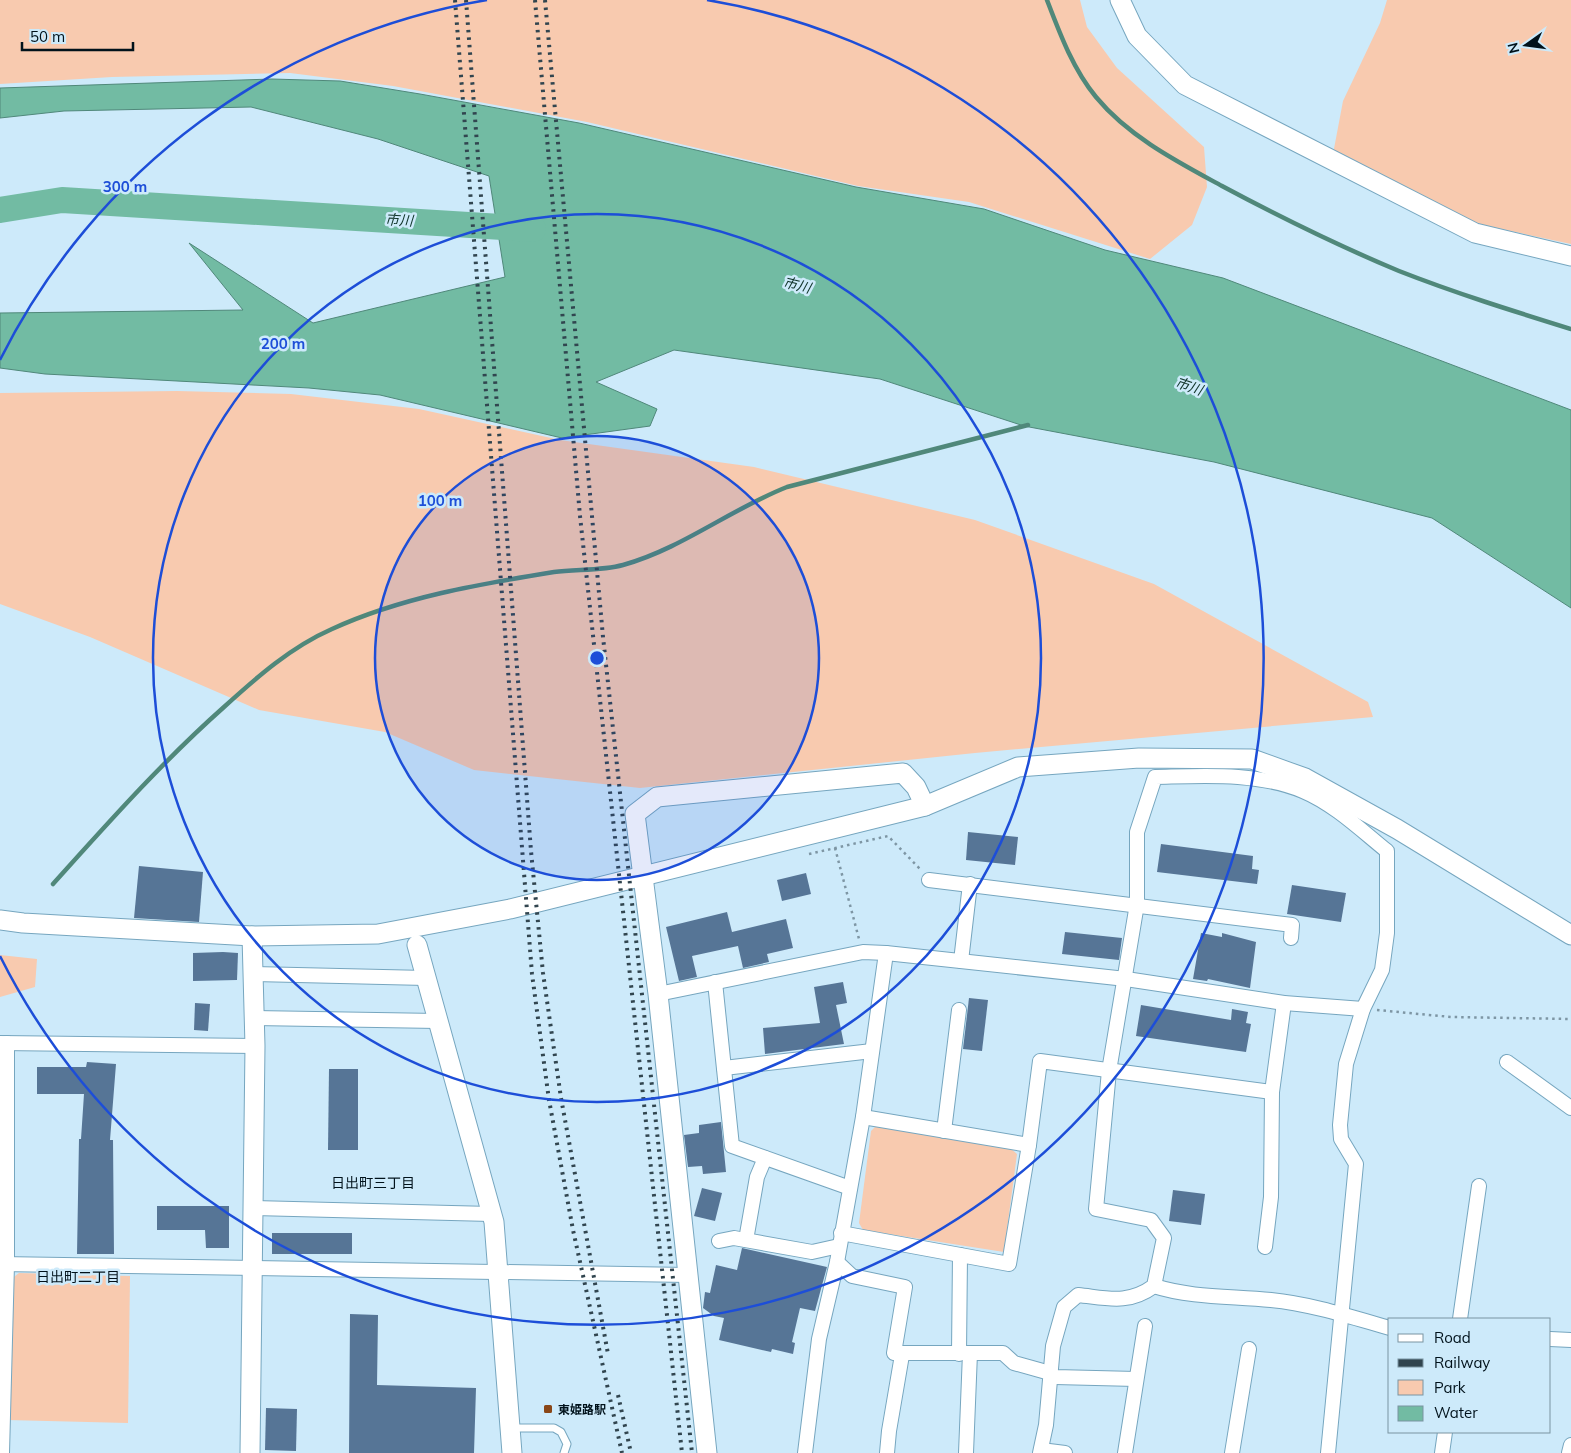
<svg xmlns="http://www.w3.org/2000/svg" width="1571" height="1453" font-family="Mulish,'Noto Sans JP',sans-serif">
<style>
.green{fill:#f8caaf}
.water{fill:#72bba3;stroke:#50887a}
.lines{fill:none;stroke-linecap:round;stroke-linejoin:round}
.stream{stroke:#50887a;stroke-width:4.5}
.river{stroke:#72bba3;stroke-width:26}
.building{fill:#567596}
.lane-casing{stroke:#76a6bf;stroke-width:9}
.street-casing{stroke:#76a6bf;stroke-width:16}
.secondary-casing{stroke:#76a6bf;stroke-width:21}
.path{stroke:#7e96a4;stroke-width:2.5;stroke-dasharray:2.5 4;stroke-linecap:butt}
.lane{stroke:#fff;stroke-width:7}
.street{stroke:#fff;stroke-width:14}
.secondary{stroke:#fff;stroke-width:19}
.rail{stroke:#31454f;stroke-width:4;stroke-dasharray:2.5 5;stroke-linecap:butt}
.ring{fill:none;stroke:#1d4ed8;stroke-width:2.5}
.poi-dot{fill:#894617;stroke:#cdeafa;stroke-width:2}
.labels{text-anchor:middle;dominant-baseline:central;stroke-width:5;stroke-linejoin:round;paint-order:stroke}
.poi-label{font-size:12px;font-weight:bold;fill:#01121b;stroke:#cdeafa;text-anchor:start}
.water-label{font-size:14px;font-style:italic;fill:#103329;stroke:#cdeafa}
.neighbourhood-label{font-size:14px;fill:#01121b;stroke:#cdeafa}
.centre{fill:#1d4ed8;stroke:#cdeafa;stroke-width:2.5}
.ring-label{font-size:15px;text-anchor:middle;font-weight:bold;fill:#1d4ed8;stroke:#cdeafa;stroke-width:5;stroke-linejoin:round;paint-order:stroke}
</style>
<rect width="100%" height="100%" fill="#cdeafa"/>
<!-- green -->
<g class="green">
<path d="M 0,0 L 1080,0 L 1087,27 L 1117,68 L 1204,147 L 1207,187 L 1192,225 L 1150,259 L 969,202 L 858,186 L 587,122 L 393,86 L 290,73 L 112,77 L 0,84 Z"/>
<path d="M 1387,0 L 1571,0 L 1571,244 L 1478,224 L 1333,154 L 1343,101 L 1380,23 Z"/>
<path d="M 177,391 L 291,394 L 419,409 L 560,440 L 754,467 L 975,520 L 1154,584 L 1368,702 L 1373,717 L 975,753 L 640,788 L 474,770 L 385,732 L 259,710 L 90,637 L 0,604 L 0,393 Z"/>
<path d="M 0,955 L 37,959 L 35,987 L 0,997 Z"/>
<path d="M 877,1125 L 1010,1148 L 1017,1154 L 1004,1252 L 863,1230 L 859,1223 L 871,1131 Z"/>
<path d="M 19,1273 L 130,1276 L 128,1423 L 7,1420 L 10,1280 Z"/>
</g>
<!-- water -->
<path class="water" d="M 272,79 L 340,81 L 420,94 L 579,123 L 856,187 L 984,209 L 1105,250 L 1223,278 L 1571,410 L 1571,608 L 1432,518 L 1214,462 L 1024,426 L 880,379 L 674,350 L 596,382 L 657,409 L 650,426 L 562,438 L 380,395 L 309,388 L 45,374 L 0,368 L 0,313 L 243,310 L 189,243 L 313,323 L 505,277 L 489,176 L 378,139 L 251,107 L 64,111 L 0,118 L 0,88 Z"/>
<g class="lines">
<!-- stream -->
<g class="stream">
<path d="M 1047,0 C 1060,34 1073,69 1096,97 C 1129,137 1178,162 1222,186 C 1280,217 1339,246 1399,271 C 1455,293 1513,311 1571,329"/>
<path d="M 53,884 C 108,823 162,762 224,707 C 257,677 291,647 332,629 C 402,597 480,584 554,572 C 576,569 601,571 623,565 C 681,549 731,509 787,487 L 1028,425"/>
</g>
<!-- river -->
<path class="river" d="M 0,210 L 62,200 L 533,229"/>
</g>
<!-- building -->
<g class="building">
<path d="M 968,832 L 1018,837 L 1015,865 L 966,860 Z"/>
<path d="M 1161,844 L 1253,856 L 1252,869 L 1259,870 L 1257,884 L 1157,872 Z"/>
<path d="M 139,866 L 203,872 L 199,922 L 134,918 Z"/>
<path d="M 806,873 L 811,894 L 782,901 L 777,880 Z"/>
<path d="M 1292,885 L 1346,893 L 1341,922 L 1287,914 Z"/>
<path d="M 727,912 L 732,932 L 786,919 L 793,948 L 767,954 L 769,962 L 743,968 L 738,946 L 692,956 L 697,977 L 679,981 L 666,927 Z"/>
<path d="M 1065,932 L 1122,938 L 1119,960 L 1062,954 Z"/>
<path d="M 1201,933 L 1222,937 L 1222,933 L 1256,942 L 1250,988 L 1208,979 L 1207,981 L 1193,979 Z"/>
<path d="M 223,952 L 238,953 L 237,980 L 193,981 L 193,953 Z"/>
<path d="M 843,982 L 847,1003 L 836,1005 L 844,1044 L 765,1054 L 763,1028 L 820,1023 L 814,987 Z"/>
<path d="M 969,998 L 988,1000 L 982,1051 L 963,1049 Z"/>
<path d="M 195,1003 L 210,1004 L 208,1031 L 194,1030 Z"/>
<path d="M 1141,1005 L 1231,1020 L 1232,1009 L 1248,1012 L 1246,1023 L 1251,1024 L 1246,1052 L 1136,1036 Z"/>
<path d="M 87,1062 L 116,1064 L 110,1140 L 113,1140 L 114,1254 L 77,1254 L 79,1139 L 81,1139 L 84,1094 L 37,1094 L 37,1067 L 86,1067 Z"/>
<path d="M 329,1069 L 358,1069 L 358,1150 L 328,1150 Z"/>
<path d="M 721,1122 L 726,1172 L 703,1174 L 702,1166 L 688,1167 L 684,1135 L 699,1133 L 699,1125 Z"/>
<path d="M 702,1188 L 722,1193 L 715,1221 L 694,1216 Z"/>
<path d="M 1173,1190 L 1205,1194 L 1201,1225 L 1169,1221 Z"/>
<path d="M 157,1206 L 229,1206 L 229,1248 L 206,1248 L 205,1230 L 157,1230 Z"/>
<rect x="272" y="1233" width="80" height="21"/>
<path d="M 742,1248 L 827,1267 L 815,1311 L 800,1308 L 792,1342 L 795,1343 L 793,1354 L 772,1349 L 771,1352 L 719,1340 L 724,1318 L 714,1316 L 703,1308 L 705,1292 L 710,1293 L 716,1265 L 737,1270 Z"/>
<path d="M 350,1314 L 378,1315 L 377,1385 L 476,1388 L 474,1453 L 349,1453 Z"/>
<path d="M 266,1408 L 297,1409 L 296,1451 L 265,1450 Z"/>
</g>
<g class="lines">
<!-- lane casing -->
<g class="lane-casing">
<path id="lane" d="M 510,1428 L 554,1428 L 561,1432 L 567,1444 L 564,1453"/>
</g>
<!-- street casing -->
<g class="street-casing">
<g id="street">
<path d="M 929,880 L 1292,925 L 1291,938"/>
<path d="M 961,961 L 970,884"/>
<path d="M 253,974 L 426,978"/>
<path d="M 715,982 L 732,1146 L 850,1188"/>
<path d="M 658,994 L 863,952 L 886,953 L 1126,979 L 1284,1003 L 1363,1009"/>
<path d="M 254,1018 L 438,1021"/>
<path d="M 0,1043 L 255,1046"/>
<path d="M 1507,1062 L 1571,1108"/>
<path d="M 724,1068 L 872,1051"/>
<path d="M 863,1117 L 1029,1145"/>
<path d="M 944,1131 L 959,1010"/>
<path d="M 253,1208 L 491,1214"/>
<path d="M 841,1233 L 1009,1264 L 1029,1145 L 1040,1061 L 1272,1092"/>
<path d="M 746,1240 L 757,1177 L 765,1158"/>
<path d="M 719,1241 L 734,1238 L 812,1252 L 839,1246"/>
<path d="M 1265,1247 L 1271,1197 L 1272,1092 L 1284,1003"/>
<path d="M 837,1262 L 852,1276 L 905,1287 L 894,1353 L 1003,1353 L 1014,1363 L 1050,1373 L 1055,1377 L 1136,1379"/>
<path d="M 0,1264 L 688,1275"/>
<path d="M 1154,1286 C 1192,1298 1231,1296 1271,1300 C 1311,1304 1351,1317 1390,1328"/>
<path d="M 1460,1319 L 1479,1186"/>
<path d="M 1550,1339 L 1571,1340"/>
<path d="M 959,1354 L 960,1255"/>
<path d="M 1041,1450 L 1065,1453"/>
<path d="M 2,1453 L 7,1264 L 7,1043"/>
<path d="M 805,1453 L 819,1339 L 837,1262 L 863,1117 L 886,953"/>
<path d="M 887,1453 L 889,1431 L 902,1355"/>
<path d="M 966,1453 L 970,1353"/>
<path d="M 1040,1453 L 1046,1425 L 1053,1346 L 1064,1307 L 1078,1295 C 1107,1298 1128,1305 1154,1286 L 1164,1238 L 1151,1220 L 1096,1209 L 1109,1071 L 1137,904 L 1137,832 L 1155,777 C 1203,776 1257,772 1303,791 C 1334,804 1361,830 1387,851 L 1387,933 L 1382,970 L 1363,1009 L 1346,1064 L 1340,1125 L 1341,1139 L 1356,1164 L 1328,1453"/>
<path d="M 1125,1453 L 1145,1326"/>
<path d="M 1232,1453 L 1249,1349"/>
<path d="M 1442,1453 L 1445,1432"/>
<path d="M 1569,1453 L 1571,1445"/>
</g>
</g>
<!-- secondary casing -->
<g class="secondary-casing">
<g id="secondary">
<path d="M 1120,0 L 1137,36 L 1185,85 L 1475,233 L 1571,256"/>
<path d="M 0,920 L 23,923 L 252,936 L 378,934 L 510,909 L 925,806 L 1018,767 L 1139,758 L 1252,759 L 1305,778 L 1397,829 L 1571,935"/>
<path d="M 417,945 L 494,1222 L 512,1453"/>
<path d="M 250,1453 L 255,1046 L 252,936"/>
<path d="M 707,1453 L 658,994 L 635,814 L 657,797 L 903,773 L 916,787 L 925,806"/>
</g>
</g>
<!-- path -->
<g class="path">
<path d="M 835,848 L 859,939"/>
<path d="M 809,854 L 888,836 L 920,869"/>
<path d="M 1377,1010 L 1451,1017 L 1571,1019"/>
</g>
<!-- lane -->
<use href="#lane" class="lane"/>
<!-- street -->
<use href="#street" class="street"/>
<!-- secondary -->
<use href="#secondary" class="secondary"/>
<!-- rail -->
<g class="rail">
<path d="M 455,0 L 532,974 L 549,1100 L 573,1230 L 622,1453"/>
<path d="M 466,0 L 531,851 L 543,973 L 561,1098 L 608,1354"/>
<path d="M 535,0 L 580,516 L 682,1453"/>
<path d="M 545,0 L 603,637 L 692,1453"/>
<path d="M 618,1395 L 631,1453"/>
</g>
</g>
<!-- distance rings -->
<circle cx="597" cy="658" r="222" fill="#1d4ed8" fill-opacity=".12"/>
<g class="ring">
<circle cx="597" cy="658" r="222"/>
<circle cx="597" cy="658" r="444"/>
<path d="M0 360A667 667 0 0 1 487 0M707 0A667 667 0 1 1 0 956"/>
</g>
<!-- markers -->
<rect class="poi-dot" x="543" y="1404" width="10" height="10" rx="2.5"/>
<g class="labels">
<!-- poi labels -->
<g class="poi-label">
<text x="558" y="1409">東姫路駅</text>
</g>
<!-- water labels -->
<g class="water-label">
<text transform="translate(399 220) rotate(3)">市川</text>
<text transform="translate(797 285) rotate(14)">市川</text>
<text transform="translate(1189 386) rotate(19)">市川</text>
</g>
<!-- neighbourhood labels -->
<g class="neighbourhood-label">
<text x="373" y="1183">日出町三丁目</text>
<text x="78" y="1277">日出町二丁目</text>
</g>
</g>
<circle cx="597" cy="658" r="8" class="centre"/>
<g class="ring-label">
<text x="125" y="192">300 m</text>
<text x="283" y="349">200 m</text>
<text x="440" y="506">100 m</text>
</g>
<!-- legend -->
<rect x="1388" y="1318" width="162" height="115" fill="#cdeafa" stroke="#7b94a1"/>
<rect x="1398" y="1334" width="25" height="8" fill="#ffffff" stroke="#7b94a1"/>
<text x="1434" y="1343" font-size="15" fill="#01121b">Road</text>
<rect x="1398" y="1359" width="25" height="8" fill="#31454f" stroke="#7b94a1"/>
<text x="1434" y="1368" font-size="15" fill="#01121b">Railway</text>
<rect x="1398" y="1380" width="25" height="15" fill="#f8caaf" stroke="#7b94a1"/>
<text x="1434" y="1393" font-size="15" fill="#01121b">Park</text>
<rect x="1398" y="1406" width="25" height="15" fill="#72bba3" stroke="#7b94a1"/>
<text x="1434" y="1418" font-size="15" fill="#01121b">Water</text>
<!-- north arrow -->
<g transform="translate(1526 45) rotate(256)" stroke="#cdeafa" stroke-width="4" paint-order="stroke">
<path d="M0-4L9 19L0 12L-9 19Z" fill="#01121b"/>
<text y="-8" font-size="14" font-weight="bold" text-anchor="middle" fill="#01121b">N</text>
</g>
<!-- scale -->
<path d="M22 42v8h111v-8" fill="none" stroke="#01121b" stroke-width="2.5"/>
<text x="30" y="42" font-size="15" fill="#01121b" stroke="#cdeafa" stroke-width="4" paint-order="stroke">50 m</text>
</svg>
